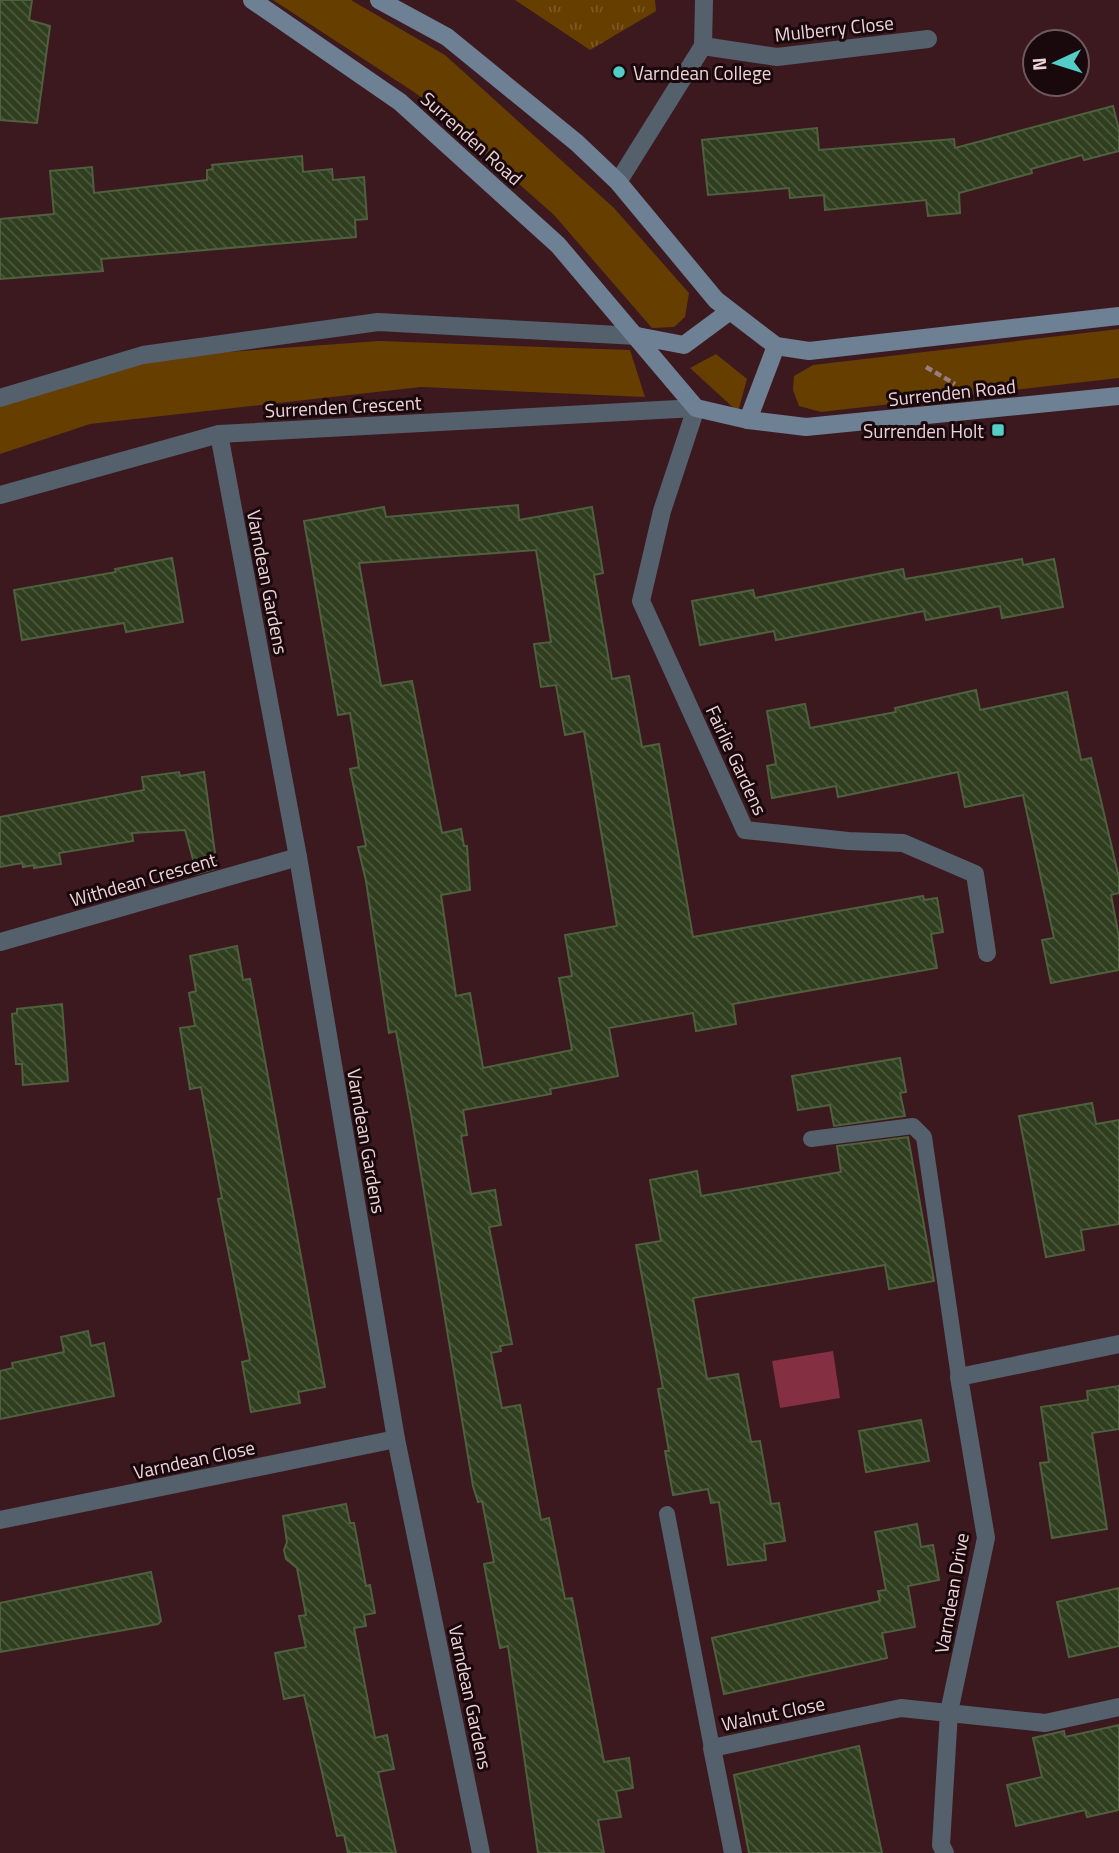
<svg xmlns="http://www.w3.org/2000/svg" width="1119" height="1853" font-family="'Titillium Web',sans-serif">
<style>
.grass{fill:#653e00}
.park{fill:url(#park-tufts)}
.water{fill:#842f42}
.building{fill:url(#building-back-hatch);stroke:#4f603e;stroke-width:2;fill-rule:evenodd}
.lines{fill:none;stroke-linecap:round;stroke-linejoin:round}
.path{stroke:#997c80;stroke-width:4.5;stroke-dasharray:7 3.5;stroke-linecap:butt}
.lane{stroke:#54606c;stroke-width:16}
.street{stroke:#54606c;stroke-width:18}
.secondary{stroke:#6d8094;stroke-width:18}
.poi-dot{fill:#54cdc7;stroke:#19090c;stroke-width:2.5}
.labels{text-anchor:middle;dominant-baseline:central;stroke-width:6;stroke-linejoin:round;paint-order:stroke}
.street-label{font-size:19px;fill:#edd4d7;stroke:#19090c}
.poi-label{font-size:19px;fill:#edd4d7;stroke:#19090c;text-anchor:start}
</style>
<defs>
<pattern id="park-tufts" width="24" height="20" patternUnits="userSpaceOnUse" patternTransform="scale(1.75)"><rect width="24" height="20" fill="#653e00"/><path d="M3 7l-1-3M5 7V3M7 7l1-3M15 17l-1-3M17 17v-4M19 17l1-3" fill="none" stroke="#7b5924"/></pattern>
<pattern id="building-back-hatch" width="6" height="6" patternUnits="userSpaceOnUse" patternTransform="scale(1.75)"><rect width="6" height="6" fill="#2e3e1e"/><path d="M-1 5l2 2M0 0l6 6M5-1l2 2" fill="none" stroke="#4d593e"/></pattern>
</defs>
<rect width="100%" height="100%" fill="#3c191f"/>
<!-- grass -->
<g class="grass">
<path d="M 273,0 L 351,0 L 445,55 L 614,208 L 689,293 L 685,317 L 674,327 L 652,328 L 554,215 L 417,94 Z"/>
<path d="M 1119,329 L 1119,378 L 821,412 L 799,406 L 793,390 L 794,376 L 813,365 Z"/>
<path d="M 379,341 L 630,350 L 645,397 L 421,387 L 90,424 L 0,454 L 0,402 L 144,358 Z"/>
<path d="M 716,354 L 747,379 L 738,412 L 690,368 Z"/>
</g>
<!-- park -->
<path class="park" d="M 515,0 L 655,0 L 656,11 L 590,50 Z"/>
<!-- water -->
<path class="water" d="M 833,1351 L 840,1398 L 780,1408 L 772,1361 Z"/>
<!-- building -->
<g class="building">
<path d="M 0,0 L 32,0 L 29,20 L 50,26 L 37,123 L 0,120 Z"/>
<path d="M 1113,106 L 1119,130 L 1119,151 L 1084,160 L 1082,155 L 1031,169 L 1032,173 L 959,193 L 960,213 L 928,216 L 926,200 L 825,210 L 824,195 L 790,198 L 789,188 L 708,195 L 702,140 L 817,128 L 819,150 L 954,139 L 955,148 Z"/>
<path d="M 302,156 L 303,172 L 332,169 L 333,180 L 364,177 L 367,219 L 355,220 L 356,237 L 101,259 L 103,271 L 0,279 L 0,219 L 54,214 L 50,171 L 92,167 L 94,193 L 207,180 L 207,170 L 213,169 L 212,165 Z"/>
<path d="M 518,505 L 519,520 L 592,507 L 603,573 L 594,575 L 612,679 L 629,676 L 642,747 L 659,744 L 693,937 L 923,896 L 924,900 L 937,898 L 943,932 L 931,934 L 937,968 L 733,1004 L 736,1024 L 696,1031 L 693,1013 L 609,1028 L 618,1076 L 550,1089 L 551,1094 L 463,1110 L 467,1135 L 461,1136 L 471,1194 L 495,1190 L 501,1225 L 489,1227 L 512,1344 L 500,1346 L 501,1351 L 491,1353 L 502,1408 L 520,1405 L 541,1520 L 549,1518 L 565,1599 L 572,1598 L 604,1762 L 629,1758 L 633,1788 L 616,1791 L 621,1817 L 598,1820 L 604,1853 L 538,1853 L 508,1646 L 500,1648 L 484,1564 L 494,1562 L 482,1501 L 478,1502 L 473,1486 L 411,1114 L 396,1031 L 389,1033 L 366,881 L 358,847 L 366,846 L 350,769 L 359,767 L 350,713 L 338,715 L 304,521 L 384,507 L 386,517 ZM 536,550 L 551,642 L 534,644 L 541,687 L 556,685 L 565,735 L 584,731 L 617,926 L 565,935 L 572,976 L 559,978 L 572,1050 L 483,1068 L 470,993 L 456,996 L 441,895 L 470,890 L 467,846 L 464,846 L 461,829 L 442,833 L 412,681 L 381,686 L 359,563 Z"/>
<path d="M 172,558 L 183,622 L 126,632 L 124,623 L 22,640 L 14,590 L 116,572 L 115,569 Z"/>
<path d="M 1022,559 L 1023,565 L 1054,559 L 1063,607 L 1002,618 L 1000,606 L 926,620 L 924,611 L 776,640 L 774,631 L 700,645 L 692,601 L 753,590 L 755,598 L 903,569 L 905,579 Z"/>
<path d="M 976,690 L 980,710 L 1067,692 L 1081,760 L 1091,758 L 1119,878 L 1119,893 L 1111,895 L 1119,937 L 1119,970 L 1051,983 L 1042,940 L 1054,938 L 1023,795 L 965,807 L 958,772 L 838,797 L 836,786 L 772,798 L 767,766 L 776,764 L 767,711 L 805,704 L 810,728 L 896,712 L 895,708 Z"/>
<path d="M 179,772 L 180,776 L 204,772 L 217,868 L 197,874 L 185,830 L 132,833 L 133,841 L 59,853 L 61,864 L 34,868 L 34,865 L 23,867 L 22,863 L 0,867 L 0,817 L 144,790 L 142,777 Z"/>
<path d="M 237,946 L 243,980 L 250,979 L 325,1387 L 298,1392 L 300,1403 L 251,1412 L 242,1362 L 250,1360 L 218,1199 L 222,1198 L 201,1087 L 190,1089 L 180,1028 L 195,1026 L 189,993 L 196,991 L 190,956 Z"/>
<path d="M 62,1004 L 68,1081 L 23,1085 L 22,1064 L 16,1064 L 12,1014 L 17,1013 L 17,1009 Z"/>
<path d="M 900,1058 L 906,1092 L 900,1093 L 905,1116 L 834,1126 L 830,1105 L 798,1110 L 792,1076 Z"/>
<path d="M 1092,1103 L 1096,1124 L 1119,1120 L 1119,1224 L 1081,1230 L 1084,1250 L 1046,1257 L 1019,1116 Z"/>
<path d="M 908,1137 L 934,1281 L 889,1289 L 885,1265 L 693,1298 L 707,1379 L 738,1374 L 751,1442 L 760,1441 L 771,1504 L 779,1503 L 785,1541 L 764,1544 L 766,1560 L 728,1565 L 719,1502 L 711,1503 L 708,1489 L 673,1495 L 665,1451 L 669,1451 L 658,1389 L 663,1388 L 636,1245 L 661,1241 L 650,1180 L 697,1171 L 701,1196 L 841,1172 L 837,1146 Z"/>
<path d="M 88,1331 L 91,1346 L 104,1343 L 114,1396 L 0,1419 L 0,1371 L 13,1368 L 12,1363 L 64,1352 L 61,1337 Z"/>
<path d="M 1119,1386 L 1119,1429 L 1092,1433 L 1107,1529 L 1052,1538 L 1040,1463 L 1049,1462 L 1041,1407 L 1088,1400 L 1087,1391 Z"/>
<path d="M 921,1420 L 929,1461 L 866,1472 L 859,1431 Z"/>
<path d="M 346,1504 L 350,1523 L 354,1523 L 366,1586 L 370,1585 L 375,1613 L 364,1615 L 366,1626 L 354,1628 L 375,1738 L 387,1735 L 394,1769 L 378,1772 L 396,1853 L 348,1853 L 344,1835 L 337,1836 L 304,1695 L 284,1699 L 275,1653 L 306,1647 L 299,1616 L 306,1615 L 297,1568 L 286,1559 L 284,1550 L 287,1542 L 283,1516 Z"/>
<path d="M 917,1524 L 921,1547 L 933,1545 L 939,1580 L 908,1586 L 915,1627 L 882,1633 L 887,1658 L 724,1694 L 712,1638 L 880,1601 L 878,1591 L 886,1590 L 875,1532 Z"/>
<path d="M 151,1572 L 161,1621 L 158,1624 L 0,1652 L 0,1603 Z"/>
<path d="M 1119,1588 L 1119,1646 L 1069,1657 L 1057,1602 Z"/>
<path d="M 1119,1725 L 1119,1810 L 1087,1817 L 1085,1810 L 1016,1826 L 1007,1785 L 1042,1777 L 1033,1738 L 1064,1731 L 1065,1737 Z"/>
<path d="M 859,1746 L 882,1853 L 749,1853 L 734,1775 Z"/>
</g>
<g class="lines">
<!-- path -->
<path class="path" d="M 926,367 L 955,384"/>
<!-- lane -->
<g class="lane">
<path d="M 811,1139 L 913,1126 L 924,1137 L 959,1377"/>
<path d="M 667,1514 L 712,1748"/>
</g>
<!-- street -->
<g class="street">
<path d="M 703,46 L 777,57 L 928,39"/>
<path d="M 618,182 L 703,46 L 704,0"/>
<path d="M 0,398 L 143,355 L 378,322 L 637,336"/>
<path d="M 219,434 L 298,857 L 396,1439 L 481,1853"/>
<path d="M 0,495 L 219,434 L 696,408 L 662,511 L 641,601 L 745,830 L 848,841 L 903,843 L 975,874 L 987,953"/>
<path d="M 0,942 L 298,857"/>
<path d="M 0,1520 L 396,1439"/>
<path d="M 733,1853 L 712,1748 L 901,1708 L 1045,1723 L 1119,1707"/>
<path d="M 945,1853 L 941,1845 L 949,1712 L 986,1538 L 959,1377 L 1119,1344"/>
</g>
<!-- secondary -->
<g class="secondary">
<path d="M 252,0 L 400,102 L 558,245 L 696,408 L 748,420 L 806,427 L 1119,396"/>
<path d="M 379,0 L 447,37 L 577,143 L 618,182 L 716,300 L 776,346 L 809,351 L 1119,316"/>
<path d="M 637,336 L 684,345 L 730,311"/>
<path d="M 748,420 L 776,346"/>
</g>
</g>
<!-- markers -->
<g class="poi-dot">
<circle cx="619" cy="72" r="7"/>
<rect x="991" y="423" width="14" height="14" rx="3.5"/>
</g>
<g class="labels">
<!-- street labels -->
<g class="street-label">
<text transform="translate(834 28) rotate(-6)">Mulberry Close</text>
<text transform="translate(472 138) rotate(42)">Surrenden Road</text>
<text transform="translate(952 392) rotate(-6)">Surrenden Road</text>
<text transform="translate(343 406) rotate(-3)">Surrenden Crescent</text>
<text transform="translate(268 582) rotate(79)">Varndean Gardens</text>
<text transform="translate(737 760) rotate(65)">Fairlie Gardens</text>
<text transform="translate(143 879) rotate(-16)">Withdean Crescent</text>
<text transform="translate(367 1141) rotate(80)">Varndean Gardens</text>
<text transform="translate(194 1459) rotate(-12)">Varndean Close</text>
<text transform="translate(951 1593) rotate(-80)">Varndean Drive</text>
<text transform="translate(471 1697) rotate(78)">Varndean Gardens</text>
<text transform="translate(773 1713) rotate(-12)">Walnut Close</text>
</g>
<!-- poi labels -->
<g class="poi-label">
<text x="633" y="72">Varndean College</text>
<text x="984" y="430" text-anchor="end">Surrenden Holt</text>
</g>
</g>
<!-- north arrow -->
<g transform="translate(1056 63) rotate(266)"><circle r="33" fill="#19090c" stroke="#6e5a5d" stroke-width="2"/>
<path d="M0-5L12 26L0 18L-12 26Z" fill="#54cdc7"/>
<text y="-10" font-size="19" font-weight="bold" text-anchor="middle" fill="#edd4d7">N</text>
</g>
</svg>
